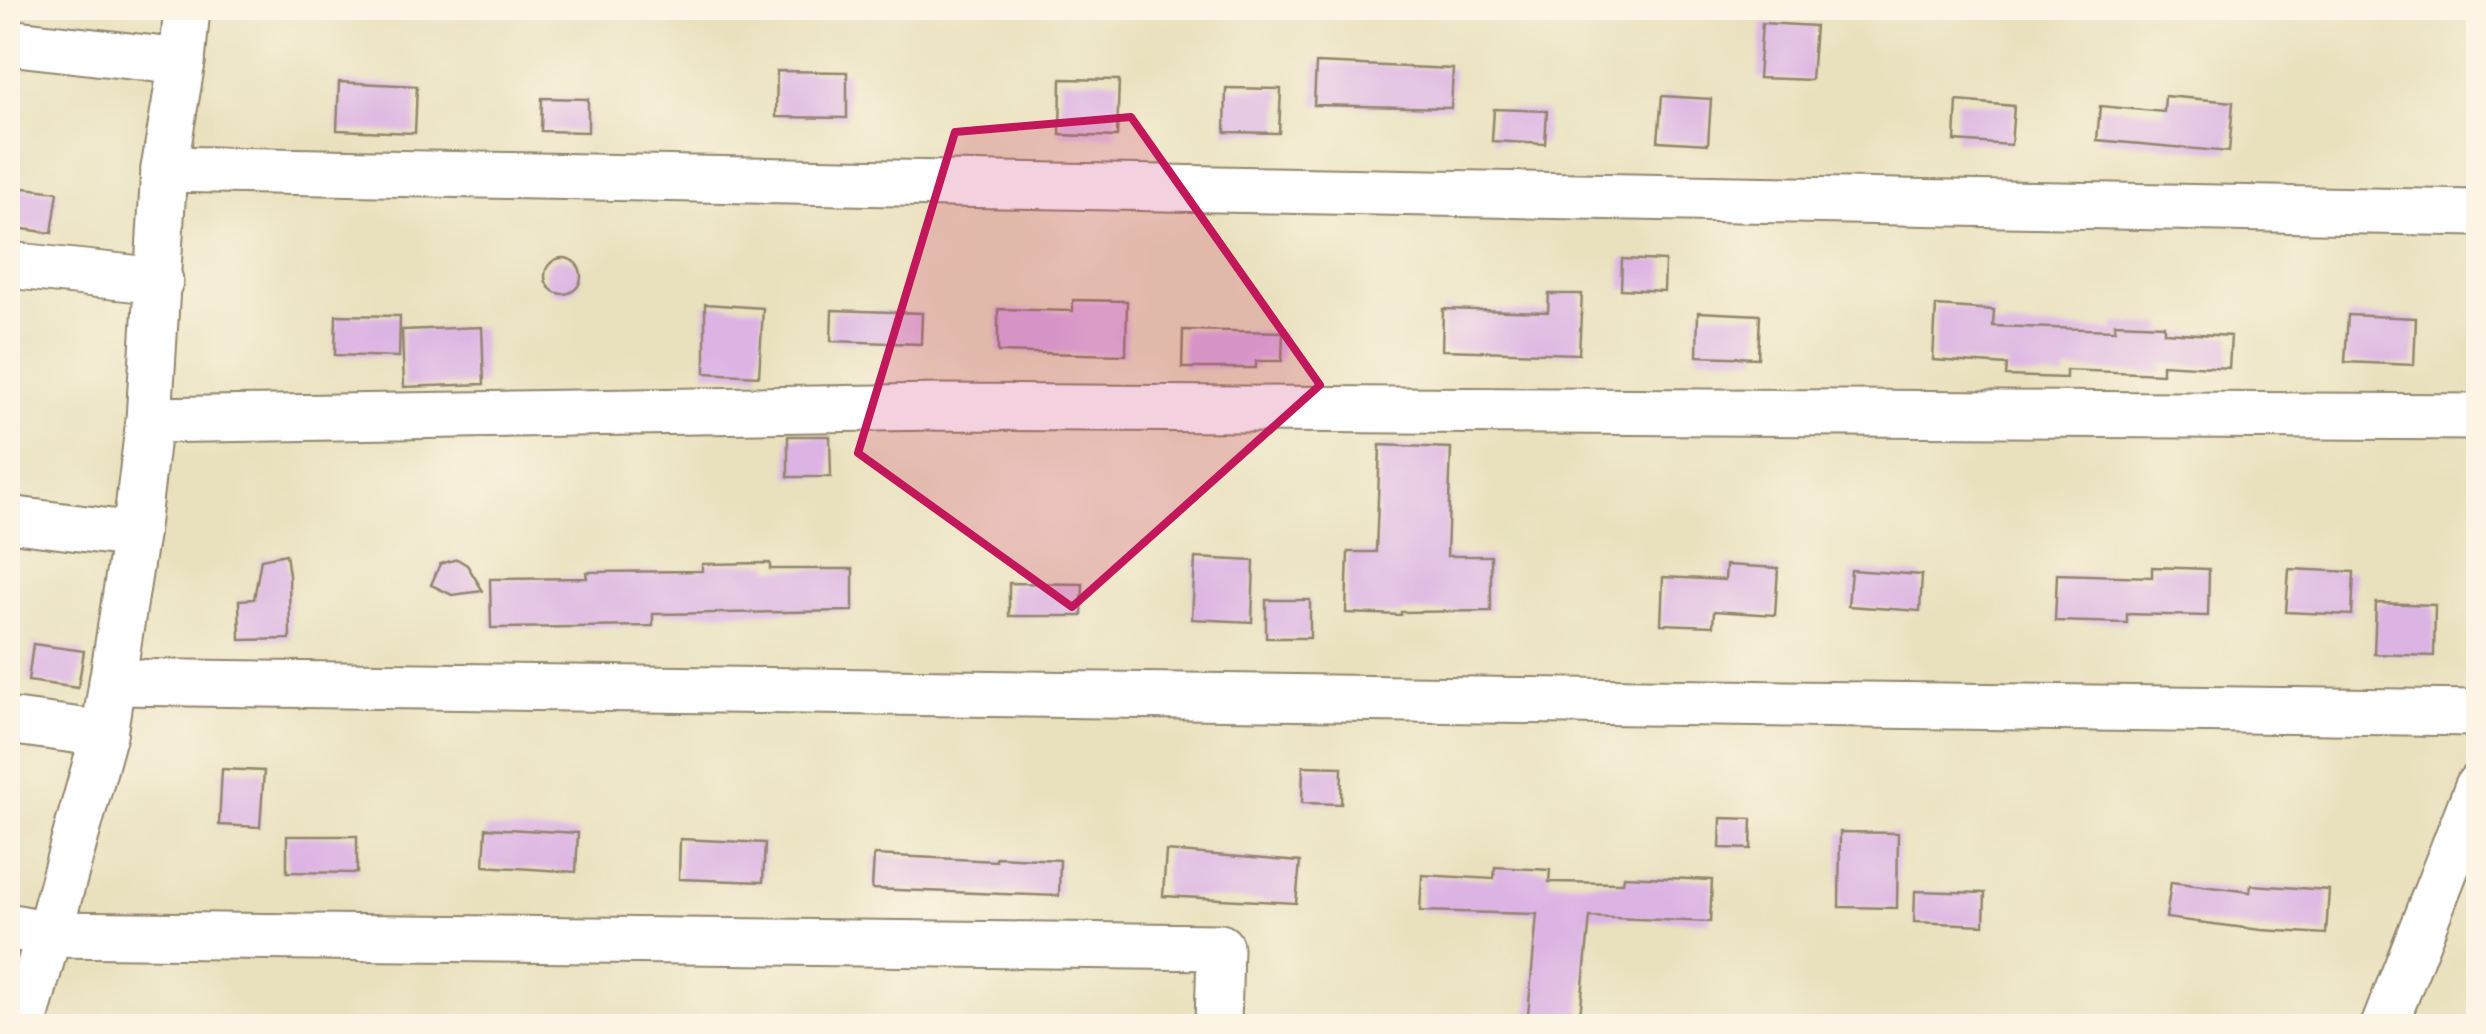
<svg xmlns="http://www.w3.org/2000/svg" width="2486" height="1034" font-family="'Balsamiq Sans',sans-serif">
<style>
.building{fill:#dcb4e3}
.lines{fill:none;stroke-linecap:round;stroke-linejoin:round}
.minor-casing{stroke:#92866e;stroke-width:49}
.minor{stroke:#fff;stroke-width:45}
.marked{fill:#c2185b;fill-opacity:0.2;stroke:#c2185b;stroke-width:8;stroke-linejoin:round}
</style>
<rect width="100%" height="100%" fill="#fcf5e5"/>
<filter id="ink" filterUnits="userSpaceOnUse"><feTurbulence type="fractalNoise" baseFrequency=".01" numOctaves="2"/><feDisplacementMap in="SourceGraphic" scale="20" xChannelSelector="R" yChannelSelector="G"/><feConvolveMatrix kernelMatrix="1 2 1 2 8 2 1 2 1" color-interpolation-filters="sRGB"/></filter>
<filter id="wash" filterUnits="userSpaceOnUse"><feTurbulence type="fractalNoise" baseFrequency=".0048" numOctaves="4" result="noise"/><feDisplacementMap in="SourceGraphic" scale="40" xChannelSelector="R" yChannelSelector="G"/><feGaussianBlur stdDeviation="2.25" result="paint"/><feColorMatrix in="noise" values="0 0 0 0 0 0 0 0 0 0 0 0 0 0 0 0 0 1.4 0 .05"/><feComposite in="paint" operator="in"/></filter>
<g filter="url(#wash)">
<rect width="100%" height="100%" fill="#e9e1be"/>
<g id="blocks">
<!-- building -->
<g class="building">
<path d="M 1762,23 L 1815,26 L 1811,80 L 1758,78 Z"/>
<path d="M 1316,63 L 1453,69 L 1451,108 L 1314,105 Z"/>
<path d="M 777,71 L 847,72 L 847,118 L 776,117 Z"/>
<path d="M 1061,79 L 1119,80 L 1117,137 L 1060,135 Z"/>
<path d="M 339,82 L 417,86 L 415,133 L 337,130 Z"/>
<path d="M 1226,88 L 1281,89 L 1279,133 L 1225,132 Z"/>
<path d="M 1662,96 L 1711,99 L 1708,144 L 1658,141 Z"/>
<path d="M 2165,96 L 2233,102 L 2229,152 L 2097,140 L 2100,106 L 2164,112 Z"/>
<path d="M 542,98 L 588,99 L 588,132 L 541,131 Z"/>
<path d="M 1957,101 L 2014,106 L 2011,145 L 1955,141 Z"/>
<path d="M 1494,109 L 1547,111 L 1545,144 L 1492,141 Z"/>
<path d="M 8,186 L 58,192 L 52,233 L 8,227 Z"/>
<circle cx="563" cy="276" r="18"/>
<path d="M 1622,259 L 1665,261 L 1664,291 L 1621,289 Z"/>
<path d="M 1549,294 L 1582,294 L 1579,354 L 1442,350 L 1443,309 L 1548,312 Z"/>
<path d="M 1073,300 L 1127,301 L 1126,355 L 998,352 L 998,309 L 1073,311 Z"/>
<path d="M 705,304 L 763,308 L 759,376 L 705,373 Z"/>
<path d="M 1936,306 L 1994,310 L 1993,326 L 2115,330 L 2115,323 L 2164,325 L 2164,332 L 2231,336 L 2229,368 L 2162,364 L 2162,374 L 2066,370 L 2066,378 L 2006,376 L 2007,365 L 1933,360 Z"/>
<path d="M 832,310 L 922,313 L 921,344 L 831,341 Z"/>
<path d="M 1698,312 L 1760,315 L 1758,358 L 1697,356 Z"/>
<path d="M 336,315 L 400,316 L 399,357 L 335,355 Z"/>
<path d="M 2348,315 L 2416,318 L 2414,365 L 2345,362 Z"/>
<path d="M 482,327 L 484,384 L 404,387 L 402,330 Z"/>
<path d="M 1183,330 L 1283,332 L 1282,361 L 1256,361 L 1256,368 L 1182,368 Z"/>
<path d="M 788,436 L 830,436 L 831,477 L 788,477 Z"/>
<path d="M 1380,445 L 1451,448 L 1447,556 L 1491,556 L 1491,611 L 1401,612 L 1401,615 L 1346,613 L 1348,552 L 1376,552 Z"/>
<path d="M 286,554 L 289,575 L 290,639 L 240,640 L 239,600 L 254,599 L 261,559 Z"/>
<path d="M 1195,558 L 1254,561 L 1252,622 L 1192,619 Z"/>
<path d="M 457,559 L 467,565 L 483,591 L 452,595 L 431,585 L 440,564 Z"/>
<path d="M 770,563 L 770,569 L 853,569 L 853,611 L 653,614 L 653,626 L 491,628 L 490,579 L 587,578 L 586,572 L 702,571 L 702,564 Z"/>
<path d="M 1726,565 L 1778,568 L 1775,615 L 1714,611 L 1713,626 L 1661,624 L 1663,577 L 1725,580 Z"/>
<path d="M 2152,567 L 2209,569 L 2208,616 L 2127,614 L 2127,623 L 2055,621 L 2057,574 L 2152,577 Z"/>
<path d="M 2289,569 L 2354,572 L 2352,615 L 2286,612 Z"/>
<path d="M 1851,570 L 1922,575 L 1920,611 L 1848,606 Z"/>
<path d="M 1009,583 L 1083,584 L 1082,616 L 1009,616 Z"/>
<rect x="1266" y="600" width="44" height="38"/>
<path d="M 2376,603 L 2435,605 L 2434,656 L 2374,654 Z"/>
<path d="M 33,644 L 84,651 L 78,688 L 28,681 Z"/>
<path d="M 1303,766 L 1342,767 L 1341,804 L 1302,803 Z"/>
<path d="M 222,769 L 264,771 L 260,827 L 219,825 Z"/>
<path d="M 1721,818 L 1752,819 L 1751,849 L 1720,848 Z"/>
<path d="M 486,828 L 578,833 L 576,872 L 484,866 Z"/>
<path d="M 1840,832 L 1898,833 L 1897,908 L 1839,907 Z"/>
<path d="M 287,836 L 357,836 L 357,873 L 287,872 Z"/>
<path d="M 680,839 L 765,843 L 763,882 L 679,879 Z"/>
<path d="M 1166,851 L 1300,862 L 1296,903 L 1163,896 Z"/>
<path d="M 874,855 L 996,861 L 996,857 L 1060,860 L 1059,896 L 872,889 Z"/>
<path d="M 1495,867 L 1550,870 L 1549,882 L 1623,883 L 1624,876 L 1712,880 L 1710,922 L 1590,917 L 1579,1026 L 1527,1026 L 1537,914 L 1420,911 L 1422,875 L 1494,879 Z"/>
<path d="M 2171,882 L 2250,892 L 2251,885 L 2329,890 L 2326,934 L 2261,930 L 2166,918 Z"/>
<path d="M 1915,891 L 1985,893 L 1984,925 L 1914,922 Z"/>
</g>
</g>
</g>
<g filter="url(#ink)">
<use href="#blocks" fill-opacity="0" stroke="#92866e" stroke-width="2.5"/>
<g class="lines">
<!-- minor casing -->
<g class="minor-casing">
<g id="minor">
<path d="M 8,42 L 182,62"/>
<path d="M 164,169 L 2478,213"/>
<path d="M 8,265 L 160,281"/>
<path d="M 149,420 L 940,407 L 2478,417"/>
<path d="M 8,519 L 135,535"/>
<path d="M 112,682 L 2478,713"/>
<path d="M 8,721 L 104,734"/>
<path d="M 8,926 L 49,934 L 1220,947 L 1218,1026"/>
<path d="M 23,1026 L 104,734 L 135,535 L 149,420 L 164,169 L 182,62 L 187,8"/>
<path d="M 2384,1026 L 2478,786"/>
</g>
</g>
<!-- minor -->
<use href="#minor" class="minor"/>
</g>
</g>
<!-- marked area -->
<path class="marked" d="M 1131,117 L 1320,385 L 1072,607 L 858,453 L 955,132 Z"/>
<!-- margin -->
<rect width="2486" height="1034" fill="none" stroke="#fcf5e5" stroke-width="40"/>
</svg>
